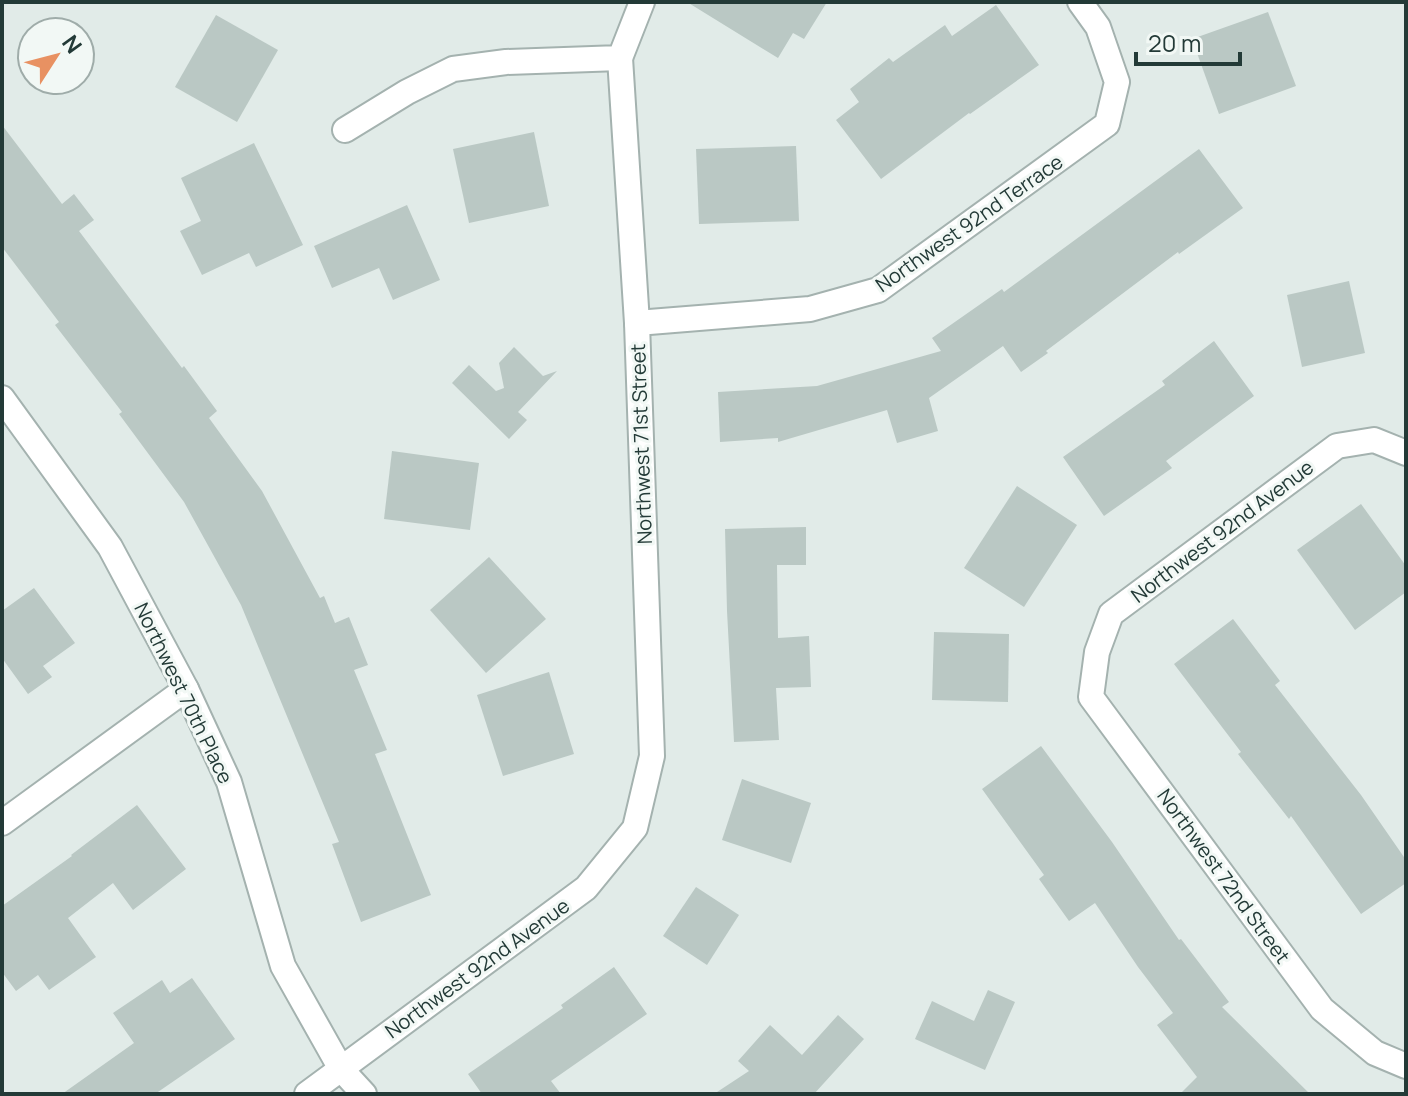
<svg xmlns="http://www.w3.org/2000/svg" width="1408" height="1096" font-family="Manrope,sans-serif">
<style>
.building{fill:#bac8c4}
.lines{fill:none;stroke-linecap:round;stroke-linejoin:round}
.street-casing{stroke:#a4b2af;stroke-width:28}
.street{stroke:#fff;stroke-width:24}
.labels{text-anchor:middle;dominant-baseline:central;stroke-width:6;stroke-linejoin:round;paint-order:stroke}
.street-label{font-size:20px;fill:#233a37;stroke:#f2f8f5}
</style>
<rect width="100%" height="100%" fill="#e1ebe8"/>
<!-- building -->
<g class="building">
<path d="M 687,2 L 827,2 L 804,39 L 793,33 L 778,58 Z"/>
<path d="M 996,5 L 1039,65 L 970,114 L 969,113 L 881,179 L 836,120 L 859,102 L 850,89 L 889,58 L 893,62 L 945,25 L 952,36 Z"/>
<path d="M 1268,12 L 1296,86 L 1219,114 L 1192,39 Z"/>
<path d="M 216,15 L 278,50 L 237,122 L 175,87 Z"/>
<path d="M 2,125 L 62,204 L 74,194 L 94,220 L 79,231 L 182,368 L 184,366 L 217,411 L 209,418 L 262,491 L 320,598 L 324,596 L 335,623 L 349,617 L 368,665 L 354,670 L 387,750 L 375,754 L 431,895 L 361,922 L 332,844 L 339,842 L 241,605 L 184,502 L 119,414 L 122,412 L 55,325 L 59,322 L 2,247 Z"/>
<path d="M 534,132 L 549,206 L 469,223 L 453,149 Z"/>
<path d="M 254,143 L 303,245 L 256,267 L 249,253 L 202,275 L 180,231 L 201,221 L 181,178 Z"/>
<path d="M 796,146 L 799,221 L 699,224 L 696,149 Z"/>
<path d="M 1199,149 L 1243,208 L 1179,254 L 1178,252 L 1046,351 L 1048,353 L 1021,372 L 1003,346 L 929,398 L 938,431 L 897,443 L 887,410 L 778,442 L 778,438 L 720,442 L 718,392 L 817,386 L 941,351 L 932,338 L 1002,289 L 1004,292 Z"/>
<path d="M 407,205 L 440,280 L 393,300 L 379,268 L 332,288 L 314,246 Z"/>
<path d="M 1349,281 L 1365,353 L 1302,367 L 1287,295 Z"/>
<path d="M 1214,341 L 1254,396 L 1166,461 L 1172,468 L 1104,516 L 1063,457 L 1165,385 L 1162,381 Z"/>
<path d="M 514,347 L 543,376 L 557,371 L 518,412 L 527,420 L 509,439 L 452,383 L 469,365 L 496,391 L 504,388 L 499,363 Z"/>
<path d="M 392,451 L 479,463 L 470,530 L 384,519 Z"/>
<path d="M 1017,486 L 1077,525 L 1024,607 L 964,568 Z"/>
<path d="M 1361,504 L 1406,566 L 1406,592 L 1355,630 L 1297,550 Z"/>
<path d="M 806,527 L 806,565 L 777,565 L 778,638 L 809,636 L 811,687 L 776,688 L 779,740 L 734,742 L 727,611 L 725,529 Z"/>
<path d="M 489,557 L 546,619 L 486,673 L 430,610 Z"/>
<path d="M 34,588 L 75,643 L 43,666 L 52,677 L 28,694 L 2,658 L 2,611 Z"/>
<path d="M 1233,619 L 1280,681 L 1275,685 L 1361,795 L 1406,860 L 1406,883 L 1361,914 L 1291,816 L 1289,819 L 1238,754 L 1241,752 L 1174,664 Z"/>
<path d="M 934,632 L 1009,634 L 1008,702 L 932,700 Z"/>
<path d="M 549,672 L 574,754 L 503,776 L 477,695 Z"/>
<path d="M 1041,746 L 1112,842 L 1179,940 L 1181,939 L 1229,1002 L 1222,1007 L 1310,1094 L 1180,1094 L 1197,1077 L 1157,1025 L 1173,1013 L 1138,967 L 1095,903 L 1069,921 L 1039,879 L 1044,875 L 982,789 Z"/>
<path d="M 742,779 L 811,803 L 791,863 L 722,840 Z"/>
<path d="M 137,805 L 186,869 L 133,910 L 113,883 L 68,918 L 96,957 L 49,990 L 38,975 L 16,991 L 2,972 L 2,906 L 72,856 L 71,855 Z"/>
<path d="M 696,887 L 739,915 L 707,965 L 663,936 Z"/>
<path d="M 614,967 L 647,1014 L 551,1081 L 561,1094 L 482,1094 L 468,1074 L 563,1008 L 561,1005 Z"/>
<path d="M 192,978 L 235,1039 L 155,1094 L 62,1094 L 134,1043 L 113,1013 L 162,980 L 170,993 Z"/>
<path d="M 988,990 L 1015,1002 L 985,1070 L 915,1039 L 932,1001 L 974,1021 Z"/>
<path d="M 838,1015 L 864,1039 L 814,1094 L 714,1094 L 749,1071 L 738,1061 L 770,1025 L 802,1055 Z"/>
</g>
<g class="lines">
<!-- street casing -->
<g class="street-casing">
<g id="street">
<path d="M 345,130 L 407,92 L 453,69 L 506,62 L 620,58 L 642,2"/>
<path d="M 637,323 L 810,309 L 878,290 L 1107,124 L 1117,82 L 1098,27 L 1080,2"/>
<path d="M 2,398 L 110,547 L 186,689 L 229,782 L 283,966 L 341,1069 L 364,1094"/>
<path d="M 1406,453 L 1374,440 L 1337,446 L 1111,614 L 1097,652 L 1091,697 L 1322,1009 L 1375,1053 L 1406,1066"/>
<path d="M 2,823 L 186,689"/>
<path d="M 307,1094 L 586,888 L 635,828 L 652,756 L 637,323 L 620,58"/>
</g>
</g>
<!-- street -->
<use href="#street" class="street"/>
</g>
<g class="labels">
<!-- street labels -->
<g class="street-label">
<text transform="translate(969 223) rotate(-35)">Northwest 92nd Terrace</text>
<text transform="translate(641 444) rotate(-92)">Northwest 71st Street</text>
<text transform="translate(1222 531) rotate(-37)">Northwest 92nd Avenue</text>
<text transform="translate(184 693) rotate(64)">Northwest 70th Place</text>
<text transform="translate(1224 876) rotate(54)">Northwest 72nd Street</text>
<text transform="translate(477 968) rotate(-36)">Northwest 92nd Avenue</text>
</g>
</g>
<!-- border -->
<rect width="1408" height="1096" fill="none" stroke="#233a37" stroke-width="8"/>
<!-- north arrow -->
<g transform="translate(56 56) rotate(54)"><circle r="38" fill="#f2f8f5" stroke="#9faca9" stroke-width="2"/>
<path d="M0-6L14 30L0 20L-14 30Z" fill="#e89162"/>
<text y="-12" font-size="22" font-weight="bold" text-anchor="middle" fill="#233a37">N</text>
</g>
<!-- scale -->
<path d="M1136 52v12h104v-12" fill="none" stroke="#233a37" stroke-width="4"/>
<text x="1148" y="52" font-size="24" fill="#233a37" stroke="#f2f8f5" stroke-width="6" paint-order="stroke">20 m</text>
</svg>
